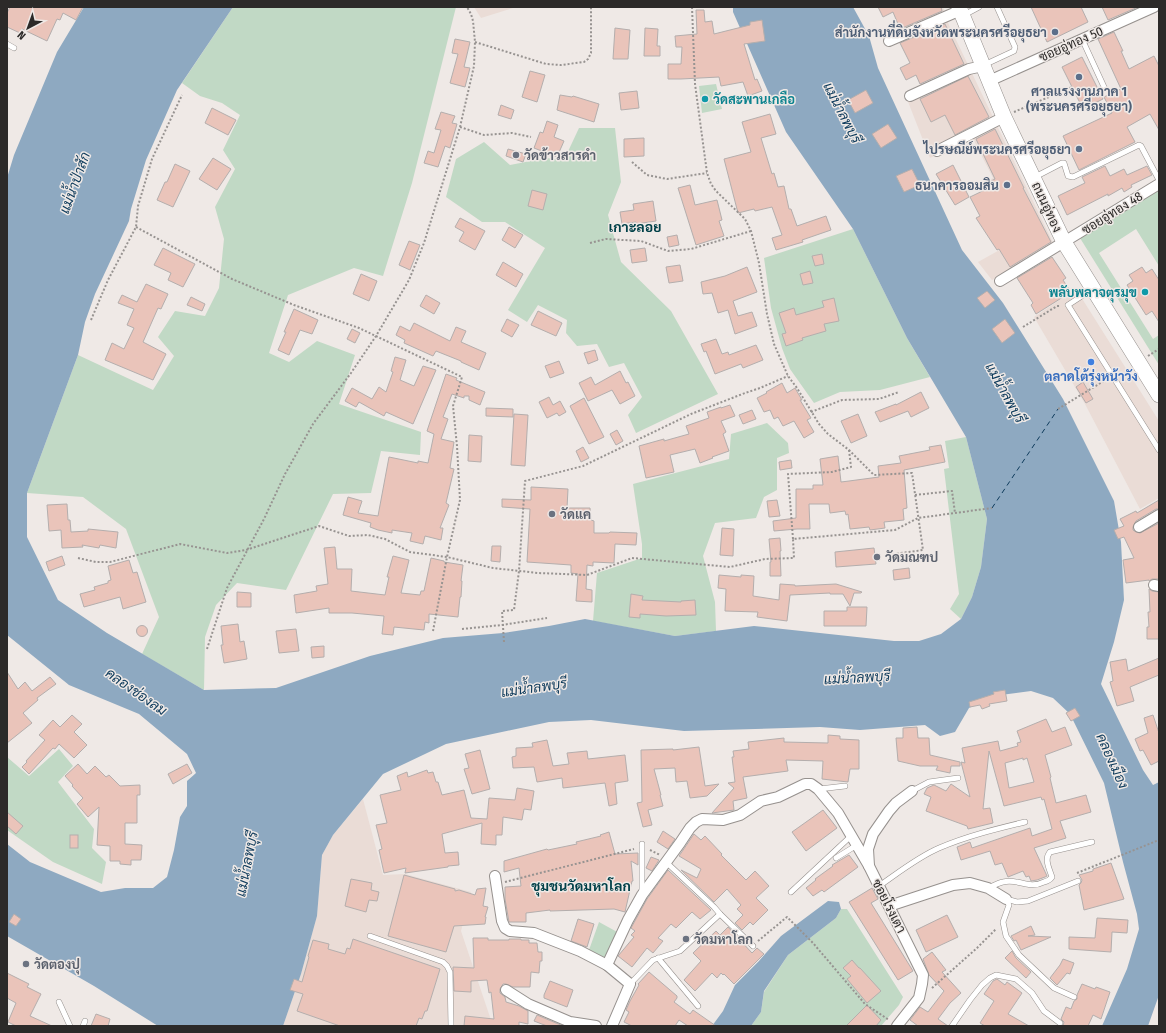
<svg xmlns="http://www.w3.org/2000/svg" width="1166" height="1033" font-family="'Fira Sans Condensed',Sarabun,sans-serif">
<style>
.built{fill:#eadcd6}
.green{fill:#c1d9c5}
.water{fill:#8ea9c1}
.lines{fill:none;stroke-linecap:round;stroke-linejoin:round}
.ferry{stroke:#0d3a5b;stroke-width:1;stroke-dasharray:5 4;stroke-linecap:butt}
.building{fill:#eac4ba;stroke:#b4aead;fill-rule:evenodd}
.lane-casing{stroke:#96918e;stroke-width:6}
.street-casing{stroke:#96918e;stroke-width:12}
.secondary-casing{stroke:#96918e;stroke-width:16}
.path{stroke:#979391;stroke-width:2;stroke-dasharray:2 2;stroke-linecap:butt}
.lane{stroke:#fff;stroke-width:5}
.street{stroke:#fff;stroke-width:10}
.secondary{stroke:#fff;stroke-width:15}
.service-dot{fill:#5c6f8a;stroke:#efe9e6;stroke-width:1.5}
.culture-dot{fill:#0f9aa8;stroke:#efe9e6;stroke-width:1.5}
.worship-dot{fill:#6b7280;stroke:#efe9e6;stroke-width:1.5}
.shop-dot{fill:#3f7fe0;stroke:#efe9e6;stroke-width:1.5}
.labels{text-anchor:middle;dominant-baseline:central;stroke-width:3;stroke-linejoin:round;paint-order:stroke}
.service-label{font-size:13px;font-weight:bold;fill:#4e5e75;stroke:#efe9e6;text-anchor:end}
.street-label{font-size:13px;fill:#2c2a29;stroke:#efe9e6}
.culture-label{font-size:13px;font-weight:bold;fill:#0d838f;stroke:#efe9e6;text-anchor:start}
.worship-label{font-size:13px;font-weight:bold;fill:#5b616d;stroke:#efe9e6;text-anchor:start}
.shop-label{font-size:13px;font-weight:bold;fill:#366cbe;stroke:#efe9e6}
.water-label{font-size:14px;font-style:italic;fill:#0d3a5b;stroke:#efe9e6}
.neighbourhood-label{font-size:14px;font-weight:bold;fill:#004048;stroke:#efe9e6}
</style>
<rect width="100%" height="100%" fill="#efe9e6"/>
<!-- built -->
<g class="built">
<path d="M 474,7 L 516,7 L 481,18 Z"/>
<path d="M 921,7 L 943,7 L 949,25 L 1054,245 L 992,280 L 978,262 L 1021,238 L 1000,203 L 989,180 L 993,178 L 972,137 L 930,158 L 905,94 L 949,75 Z"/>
<path d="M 1076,289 L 1159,421 L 1159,498 L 1140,509 L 1085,404 L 1034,317 Z"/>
<path d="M 363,799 L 383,875 L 405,874 L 471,892 L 461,931 L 493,1026 L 283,1026 L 301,974 L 317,916 L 322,855 L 333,835 Z"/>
</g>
<!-- green -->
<g class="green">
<path d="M 233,7 L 456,7 L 412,183 L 383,276 L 354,268 L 288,295 L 269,353 L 289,362 L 317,341 L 355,355 L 339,404 L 421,432 L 420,455 L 381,451 L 371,493 L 333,494 L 286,590 L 237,583 L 216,605 L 205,637 L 204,690 L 142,654 L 159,617 L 126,529 L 83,497 L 27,493 L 78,355 L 153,390 L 174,356 L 158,337 L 175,311 L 205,316 L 219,288 L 224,239 L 215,207 L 235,169 L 223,150 L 240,115 L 222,103 L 200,96 L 182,83 Z"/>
<path d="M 716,84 L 722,109 L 702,113 L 699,86 Z"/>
<path d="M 579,128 L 615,128 L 621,182 L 608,215 L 621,262 L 671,311 L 718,394 L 636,433 L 628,415 L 642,397 L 624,363 L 609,367 L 597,344 L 577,346 L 566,333 L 567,320 L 538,305 L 527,322 L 508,310 L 545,248 L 505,222 L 482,222 L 446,197 L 456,159 L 484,142 L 510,165 L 546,158 L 564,160 Z"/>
<path d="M 1159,189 L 1159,266 L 1136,229 L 1099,253 L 1153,339 L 1159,335 L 1159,365 L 1080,238 Z"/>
<path d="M 853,229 L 907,338 L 930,377 L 880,390 L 840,392 L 814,403 L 790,369 L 782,348 L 771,308 L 764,258 Z"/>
<path d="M 767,423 L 788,443 L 789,453 L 777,458 L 777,490 L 764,497 L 756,518 L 715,523 L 703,556 L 715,602 L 716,631 L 675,636 L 593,621 L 597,573 L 642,558 L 642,544 L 633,484 L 729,459 L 731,434 Z"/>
<path d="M 966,437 L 987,519 L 981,567 L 972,597 L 961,619 L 950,609 L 959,594 L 944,469 L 949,468 L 945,441 Z"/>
<path d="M 59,749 L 73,766 L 58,782 L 94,829 L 92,848 L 106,862 L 102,884 L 53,862 L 7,830 L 7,757 L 29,776 Z"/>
<path d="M 841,909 L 847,909 L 903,997 L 899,1005 L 881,1026 L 751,1026 L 761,1012 L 764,992 L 788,955 L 836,918 Z"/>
<path d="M 599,922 L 619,933 L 607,960 L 589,950 Z"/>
</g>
<!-- water -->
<g class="water">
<path d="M 84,7 L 233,7 L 177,90 L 146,160 L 131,209 L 129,221 L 95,294 L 85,322 L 78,355 L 27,493 L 27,537 L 58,600 L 107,633 L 204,690 L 276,688 L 370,656 L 443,638 L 503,633 L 549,626 L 585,619 L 675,636 L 754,626 L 894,641 L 919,641 L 941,634 L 961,619 L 972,597 L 981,567 L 987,519 L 966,437 L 907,338 L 853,229 L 786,132 L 733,12 L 733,7 L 853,7 L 869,36 L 878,68 L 962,250 L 1003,303 L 1063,399 L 1114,501 L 1121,542 L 1124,600 L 1114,642 L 1101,684 L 1143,770 L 1153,785 L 1159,782 L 1159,995 L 1148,1026 L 1102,1026 L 1127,969 L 1139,929 L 1137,914 L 1123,862 L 1104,783 L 1070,714 L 1053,698 L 1031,691 L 993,696 L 969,708 L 955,732 L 940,736 L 925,725 L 860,730 L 820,727 L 684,731 L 591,720 L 549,722 L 446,744 L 383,774 L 333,835 L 322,855 L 317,916 L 301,974 L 283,1026 L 158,1026 L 94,986 L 7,936 L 7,844 L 30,862 L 101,892 L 125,888 L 153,888 L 167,877 L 174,850 L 180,817 L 187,806 L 187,781 L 196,773 L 187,754 L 139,714 L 69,685 L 7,635 L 7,178 L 14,155 L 57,52 Z"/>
<path d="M 828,901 L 839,902 L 841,909 L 836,918 L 788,955 L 764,991 L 761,1012 L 751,1026 L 712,1026 L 723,1011 L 735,985 L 759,961 L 781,936 Z"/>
</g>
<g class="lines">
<!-- ferry -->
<path class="ferry" d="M 992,508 L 1058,409"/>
</g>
<!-- building -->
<g class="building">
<path d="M 10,7 L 83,7 L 76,20 L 63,13 L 60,20 L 57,19 L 47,41 L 22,29 L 20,33 L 7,27 L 7,13 Z"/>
<path d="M 878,7 L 941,7 L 942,11 L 900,29 L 893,12 L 883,17 Z"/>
<path d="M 1031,7 L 1081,7 L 1088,22 L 1047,42 Z"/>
<path d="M 1102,7 L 1138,7 L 1108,20 Z"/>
<path d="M 696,10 L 704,10 L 705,22 L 712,21 L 714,34 L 750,25 L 750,22 L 762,20 L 765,41 L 744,44 L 755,80 L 757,79 L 762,91 L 748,96 L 743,82 L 721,86 L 719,77 L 681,79 L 668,79 L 668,64 L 681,64 L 682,47 L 676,47 L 675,36 L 697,34 Z"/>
<path d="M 945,24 L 964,64 L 920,84 L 916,75 L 906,80 L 900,68 L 910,63 L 900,43 Z"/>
<path d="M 615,28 L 630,30 L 628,59 L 613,59 Z"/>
<path d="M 645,28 L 658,29 L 657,46 L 660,46 L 660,56 L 644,56 Z"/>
<path d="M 1114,32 L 1123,51 L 1121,51 L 1129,69 L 1154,56 L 1159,66 L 1159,130 L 1150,114 L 1127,127 L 1135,142 L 1079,170 L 1063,136 L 1112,113 L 1104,97 L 1121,89 L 1098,39 Z"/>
<path d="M 455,39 L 470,42 L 464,67 L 470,68 L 465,87 L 450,83 L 458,54 L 452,53 Z"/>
<path d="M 1082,57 L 1103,99 L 1083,109 L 1062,67 Z"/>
<path d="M 530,71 L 545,75 L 537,102 L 522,97 Z"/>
<path d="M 968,76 L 989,117 L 955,135 L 945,115 L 931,122 L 920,99 Z"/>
<path d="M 866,90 L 873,103 L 855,113 L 848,100 Z"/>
<path d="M 637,91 L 639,108 L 621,110 L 619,93 Z"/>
<path d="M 560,95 L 572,97 L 573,96 L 599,104 L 594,122 L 557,110 Z"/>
<path d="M 501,105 L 514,110 L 511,119 L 498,115 Z"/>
<path d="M 212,108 L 236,120 L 228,135 L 205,123 Z"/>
<path d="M 441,112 L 455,116 L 452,123 L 457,124 L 450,148 L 445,146 L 438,167 L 424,163 L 428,151 L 434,153 L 441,130 L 435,129 Z"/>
<path d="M 770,114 L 776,134 L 761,138 L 772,174 L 774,173 L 778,187 L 784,186 L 789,209 L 791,209 L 797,226 L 826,216 L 831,230 L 802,240 L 803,242 L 776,250 L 772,238 L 782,235 L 772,207 L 755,211 L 754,209 L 738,213 L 724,159 L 751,152 L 742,122 Z"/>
<path d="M 547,121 L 558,125 L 554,137 L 564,141 L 557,157 L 534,148 L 540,132 L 543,133 Z"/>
<path d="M 888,124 L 897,138 L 881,148 L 872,134 Z"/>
<path d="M 995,129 L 1024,188 L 1023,188 L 1051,242 L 1010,267 L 999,249 L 997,250 L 976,218 L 980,216 L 970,197 L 993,186 L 991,181 L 995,179 L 976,139 Z"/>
<path d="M 644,138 L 644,156 L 624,157 L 624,139 Z"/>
<path d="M 508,149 L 526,154 L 523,162 L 506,156 Z"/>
<path d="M 213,158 L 231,169 L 217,190 L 199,179 Z"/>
<path d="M 175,164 L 190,171 L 173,207 L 157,200 L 165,182 L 167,182 Z"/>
<path d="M 953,165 L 969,197 L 955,205 L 936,174 Z"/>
<path d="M 1105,166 L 1110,176 L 1124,169 L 1127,175 L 1147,166 L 1152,175 L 1131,185 L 1132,187 L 1124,192 L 1122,188 L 1108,196 L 1108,194 L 1067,215 L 1058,196 L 1085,183 L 1082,177 Z"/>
<path d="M 912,169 L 920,185 L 904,192 L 896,176 Z"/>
<path d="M 690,185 L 695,205 L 717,200 L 722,220 L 719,221 L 724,236 L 696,245 L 678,188 Z"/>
<path d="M 532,190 L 547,194 L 543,210 L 528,206 Z"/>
<path d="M 653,201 L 656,221 L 636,224 L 636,222 L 622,224 L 620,212 L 634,210 L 633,204 Z"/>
<path d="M 460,218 L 485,231 L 475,250 L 459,241 L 464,232 L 455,227 Z"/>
<path d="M 509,227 L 523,235 L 515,248 L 502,240 Z"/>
<path d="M 677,235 L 679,245 L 669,247 L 667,237 Z"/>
<path d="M 409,241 L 420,245 L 410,270 L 399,265 Z"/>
<path d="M 163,248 L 195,264 L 183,287 L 168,280 L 171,273 L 154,265 Z"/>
<path d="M 645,248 L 647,261 L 632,263 L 630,250 Z"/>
<path d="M 822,254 L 824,264 L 815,266 L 812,256 Z"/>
<path d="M 1052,257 L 1066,278 L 1063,280 L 1071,292 L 1036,314 L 1031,305 L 1033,303 L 1017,278 Z"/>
<path d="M 503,262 L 523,274 L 516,287 L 496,275 Z"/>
<path d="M 680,265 L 683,281 L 669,283 L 666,267 Z"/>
<path d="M 747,267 L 757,292 L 733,301 L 738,316 L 752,312 L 757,326 L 735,334 L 728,310 L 718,313 L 712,293 L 703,294 L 701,282 L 725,276 Z"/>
<path d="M 1142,267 L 1146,273 L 1152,269 L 1159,280 L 1159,322 L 1152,311 L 1146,315 L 1127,285 L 1133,281 L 1129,275 Z"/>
<path d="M 810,271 L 813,283 L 803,285 L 800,274 Z"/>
<path d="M 361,274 L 377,281 L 369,301 L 353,294 Z"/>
<path d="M 146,284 L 168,294 L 161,309 L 158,308 L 143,342 L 166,354 L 153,380 L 105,360 L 112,343 L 124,349 L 134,328 L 127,325 L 134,309 L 118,303 L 122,295 L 137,302 Z"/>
<path d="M 987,291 L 995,300 L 985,308 L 977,298 Z"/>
<path d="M 426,295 L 440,303 L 434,314 L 420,306 Z"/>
<path d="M 191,297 L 205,304 L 202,311 L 187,305 Z"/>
<path d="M 834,298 L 839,321 L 824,324 L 826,331 L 802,338 L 803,340 L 786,346 L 782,334 L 786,333 L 779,313 L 794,308 L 796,315 L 824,307 L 822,301 Z"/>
<path d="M 294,309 L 318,320 L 312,334 L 300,330 L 289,355 L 278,350 L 286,332 L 284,332 Z"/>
<path d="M 538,311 L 562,323 L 556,336 L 531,325 Z"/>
<path d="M 507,319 L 519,325 L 512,337 L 501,331 Z"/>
<path d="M 1005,319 L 1015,333 L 1002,343 L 992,329 Z"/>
<path d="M 414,323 L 450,341 L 456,327 L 466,331 L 461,342 L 486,353 L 479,370 L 461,362 L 461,361 L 436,351 L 433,356 L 404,343 L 405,340 L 396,335 L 400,326 L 410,331 Z"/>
<path d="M 352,329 L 360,333 L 355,343 L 347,339 Z"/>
<path d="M 716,339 L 722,354 L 728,352 L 729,355 L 756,345 L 763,360 L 743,368 L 741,364 L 715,374 L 706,351 L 704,352 L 701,344 Z"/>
<path d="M 595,350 L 598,360 L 588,364 L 584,353 Z"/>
<path d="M 395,357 L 406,360 L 400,380 L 414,386 L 423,366 L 436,370 L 413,424 L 386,412 L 384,416 L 359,402 L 356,407 L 345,401 L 352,388 L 372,399 L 379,387 L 386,392 L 393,372 L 391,371 Z"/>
<path d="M 559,361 L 564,373 L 550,378 L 545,366 Z"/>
<path d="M 620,371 L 626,383 L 628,382 L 635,396 L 620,404 L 612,390 L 588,401 L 579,383 L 591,377 L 595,385 Z"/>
<path d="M 446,374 L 457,378 L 456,380 L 485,392 L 480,405 L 469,400 L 469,396 L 464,396 L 464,398 L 452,394 L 443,417 L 448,419 L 441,439 L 454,442 L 450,468 L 454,469 L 446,503 L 449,505 L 440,528 L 443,528 L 441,540 L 425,536 L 423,544 L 410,541 L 412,533 L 392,530 L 392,533 L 378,530 L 370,527 L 371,523 L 343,515 L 348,497 L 362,501 L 358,513 L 378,516 L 389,457 L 418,463 L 418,461 L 428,463 L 434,434 L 427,431 Z"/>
<path d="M 1083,382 L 1093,399 L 1086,403 L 1076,387 Z"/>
<path d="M 782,383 L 787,393 L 795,388 L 802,400 L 800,400 L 811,418 L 807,420 L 814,432 L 804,438 L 794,421 L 783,426 L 778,417 L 774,419 L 770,410 L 764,412 L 757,398 L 767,393 L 766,392 Z"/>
<path d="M 921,392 L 929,408 L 911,417 L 908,411 L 880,422 L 875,412 L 896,404 L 896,405 Z"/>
<path d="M 549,397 L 553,405 L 560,401 L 566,412 L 559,416 L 557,413 L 547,418 L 539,402 Z"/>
<path d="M 584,398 L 604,437 L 589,444 L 570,406 Z"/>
<path d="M 730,405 L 735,416 L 721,421 L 726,432 L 723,434 L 729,451 L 712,457 L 713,458 L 700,463 L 695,449 L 670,455 L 674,472 L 646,478 L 639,446 L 664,439 L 664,441 L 689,434 L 686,426 L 709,418 L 707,412 L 721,407 L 721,408 Z"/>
<path d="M 486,408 L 513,409 L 513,417 L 486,416 Z"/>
<path d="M 752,410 L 756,419 L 743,424 L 739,415 Z"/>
<path d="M 514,414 L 528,415 L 525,466 L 511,465 Z"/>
<path d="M 858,414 L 867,436 L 851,443 L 841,421 Z"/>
<path d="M 617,430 L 623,441 L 616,445 L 610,434 Z"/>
<path d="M 469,435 L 482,436 L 481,462 L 468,461 Z"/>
<path d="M 941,445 L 945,462 L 904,470 L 907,508 L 903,509 L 904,520 L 884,522 L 885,528 L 870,530 L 869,527 L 850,529 L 848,514 L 846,515 L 845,511 L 830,513 L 829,504 L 809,504 L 810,529 L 797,529 L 774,531 L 773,521 L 796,518 L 796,489 L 813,489 L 813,485 L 823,485 L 820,459 L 838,456 L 841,482 L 849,481 L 879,477 L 878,466 L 901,463 L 899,456 L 930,450 L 929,447 Z"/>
<path d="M 583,447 L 589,458 L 581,462 L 576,451 Z"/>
<path d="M 791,460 L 792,468 L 780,470 L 779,462 Z"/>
<path d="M 531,487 L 568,489 L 567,508 L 590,508 L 591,520 L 594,521 L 594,533 L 609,533 L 610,532 L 637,533 L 636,545 L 615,544 L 614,563 L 593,562 L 593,566 L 587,565 L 586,589 L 592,590 L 592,602 L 576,601 L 578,574 L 571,573 L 571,565 L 527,562 L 530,509 L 502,507 L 502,499 L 531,500 Z"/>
<path d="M 777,500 L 780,516 L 769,517 L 767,501 Z"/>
<path d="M 1159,500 L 1159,509 L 1156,509 L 1136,521 L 1133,527 L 1133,530 L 1136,532 L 1140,533 L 1159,523 L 1159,579 L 1152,579 L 1149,581 L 1149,580 L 1126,583 L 1123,560 L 1134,558 L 1124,537 L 1118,539 L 1114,530 L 1124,526 L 1120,519 L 1136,511 L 1137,513 Z"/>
<path d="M 67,504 L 68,520 L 70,520 L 71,532 L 88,531 L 88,529 L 118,532 L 116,548 L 100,545 L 99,548 L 82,545 L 83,547 L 62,548 L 61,530 L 49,531 L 47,505 Z"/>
<path d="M 722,528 L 734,529 L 733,556 L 720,555 Z"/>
<path d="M 780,538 L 781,551 L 780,551 L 781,576 L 770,576 L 770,562 L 771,562 L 769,539 Z"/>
<path d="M 492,546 L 501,546 L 500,562 L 491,561 Z"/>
<path d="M 335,547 L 337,569 L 352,569 L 351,591 L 385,595 L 389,577 L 387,577 L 393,556 L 409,560 L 401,593 L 420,595 L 421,591 L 424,591 L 431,558 L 444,561 L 444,562 L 463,565 L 461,581 L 462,581 L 461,597 L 460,597 L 458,617 L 429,614 L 429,623 L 425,622 L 424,630 L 394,627 L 393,635 L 382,634 L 384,616 L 352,613 L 329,613 L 329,608 L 296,613 L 294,595 L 317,591 L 316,586 L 328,584 L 324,548 Z"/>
<path d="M 874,548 L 876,564 L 836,567 L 835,552 Z"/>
<path d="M 62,556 L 65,565 L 49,571 L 46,562 Z"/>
<path d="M 129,560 L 133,573 L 137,572 L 146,602 L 123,609 L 120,597 L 84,607 L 80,594 L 95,590 L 94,587 L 108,583 L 108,581 L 111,580 L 108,566 Z"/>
<path d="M 909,568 L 910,578 L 894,580 L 893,570 Z"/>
<path d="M 719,575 L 741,577 L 741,575 L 754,576 L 753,596 L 779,600 L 780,584 L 795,585 L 795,586 L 836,584 L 862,592 L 861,593 L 854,593 L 850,606 L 843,594 L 830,594 L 830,593 L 790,595 L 787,621 L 757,617 L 758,612 L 725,611 L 726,589 L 718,588 Z"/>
<path d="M 1149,589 L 1152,591 L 1159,592 L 1159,639 L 1147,639 L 1147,627 L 1149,627 L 1148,612 L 1150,612 Z"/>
<path d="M 237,592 L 251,593 L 251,607 L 237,607 Z"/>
<path d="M 631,594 L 643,596 L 642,600 L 681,602 L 681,601 L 695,600 L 696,615 L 666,616 L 640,614 L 640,618 L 629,617 Z"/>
<path d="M 847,607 L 867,607 L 866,626 L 824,626 L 824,611 L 847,611 Z"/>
<path d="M 238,624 L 240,642 L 244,641 L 247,659 L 224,663 L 221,645 L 223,645 L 221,626 Z"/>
<circle cx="142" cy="631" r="5.5"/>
<path d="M 296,629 L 299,651 L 279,653 L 276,631 Z"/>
<path d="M 324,646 L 324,657 L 312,658 L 311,647 Z"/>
<path d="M 1159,658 L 1159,675 L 1130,687 L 1134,701 L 1117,706 L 1110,682 L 1113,681 L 1110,662 L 1126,659 L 1128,671 Z"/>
<path d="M 7,672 L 18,689 L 25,682 L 32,691 L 50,677 L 56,684 L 37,698 L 38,700 L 23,713 L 32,723 L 7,743 Z"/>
<path d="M 1005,690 L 1007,701 L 989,704 L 990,706 L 982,709 L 980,705 L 970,707 L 969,702 L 994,694 L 993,692 Z"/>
<path d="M 1075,708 L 1080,716 L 1071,721 L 1066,713 Z"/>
<path d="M 72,715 L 82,724 L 74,732 L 87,745 L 74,758 L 59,744 L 55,749 L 53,748 L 29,774 L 22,767 L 27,762 L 26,761 L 45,740 L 39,735 L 53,720 L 60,727 Z"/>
<path d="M 1153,715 L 1159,733 L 1159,761 L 1151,765 L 1143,750 L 1140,751 L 1135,739 L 1148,733 L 1144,718 Z"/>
<path d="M 1046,719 L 1052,732 L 1065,727 L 1072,745 L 1045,755 L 1051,777 L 1050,778 L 1056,803 L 1086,795 L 1091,812 L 1060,821 L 1066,838 L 1034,848 L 1047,876 L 1045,877 L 1037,880 L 1031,881 L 1029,876 L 1026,877 L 1023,871 L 1008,877 L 1002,863 L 995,865 L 990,851 L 961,860 L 957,847 L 970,842 L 972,848 L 1030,828 L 1032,836 L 1052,829 L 1044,799 L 1042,800 L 1041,797 L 1004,806 L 989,751 L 983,809 L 990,808 L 993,823 L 968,829 L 967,826 L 926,811 L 931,797 L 924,794 L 927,788 L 934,785 L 946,791 L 951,784 L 970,797 L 961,762 L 965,763 L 962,748 L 998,741 L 1000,751 L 1018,746 L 1017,743 L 1021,742 L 1017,731 ZM 1023,758 L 1023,760 L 1027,758 L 1034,782 L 1009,788 L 1005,763 Z"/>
<path d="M 917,727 L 918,738 L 929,738 L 930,755 L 960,762 L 960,766 L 951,766 L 950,773 L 936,770 L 938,766 L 920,766 L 898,761 L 896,738 L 903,738 L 903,728 Z"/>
<path d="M 828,735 L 840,736 L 840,739 L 859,740 L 859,769 L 850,769 L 848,782 L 822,779 L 823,761 L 786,760 L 788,771 L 743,777 L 747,798 L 733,801 L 734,810 L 712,813 L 734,788 L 728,783 L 735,782 L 732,757 L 734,757 L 733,751 L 749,749 L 748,742 L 784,738 L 784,742 L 828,743 Z"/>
<path d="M 547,740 L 553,766 L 569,764 L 567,753 L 587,751 L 588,759 L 625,755 L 628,781 L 615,783 L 617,804 L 609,806 L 605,783 L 563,788 L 562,778 L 537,782 L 534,767 L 513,768 L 512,757 L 516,756 L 516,748 L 533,747 L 532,743 Z"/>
<path d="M 699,747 L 705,786 L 719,784 L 707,796 L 690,798 L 687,781 L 676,782 L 675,768 L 654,769 L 661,795 L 660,795 L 663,806 L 648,810 L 652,825 L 643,827 L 637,803 L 642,802 L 641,750 L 673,749 L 673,750 Z"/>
<path d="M 480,750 L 490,789 L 472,794 L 464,769 L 469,768 L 465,754 Z"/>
<path d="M 78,764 L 87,774 L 95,766 L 106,777 L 109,775 L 120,786 L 140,785 L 140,795 L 137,795 L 137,823 L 125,823 L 125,844 L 142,845 L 141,860 L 131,860 L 131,865 L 120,864 L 120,861 L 110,861 L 110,846 L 97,845 L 99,807 L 88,817 L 77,804 L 83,798 L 72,786 L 73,785 L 65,776 Z"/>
<path d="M 187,764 L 192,773 L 173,784 L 168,774 Z"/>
<path d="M 427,770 L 428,773 L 433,772 L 436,782 L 438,782 L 442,795 L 464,790 L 471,818 L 487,819 L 489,798 L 515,800 L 517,788 L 534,791 L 531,810 L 524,809 L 522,820 L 503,817 L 502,835 L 496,835 L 496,845 L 481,844 L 482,823 L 442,834 L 445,853 L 458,852 L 459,865 L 448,866 L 448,867 L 405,873 L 406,868 L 384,873 L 379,850 L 382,849 L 376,825 L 387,823 L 380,795 L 401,790 L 397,776 L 407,772 L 408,777 Z"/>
<path d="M 823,810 L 837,828 L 806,851 L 792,832 Z"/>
<path d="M 7,812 L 23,826 L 16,834 L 7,826 Z"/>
<path d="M 663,831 L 675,839 L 668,849 L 657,842 Z"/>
<path d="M 609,832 L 615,854 L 638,853 L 638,865 L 631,861 L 633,881 L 632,881 L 625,912 L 614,909 L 550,911 L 550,910 L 526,913 L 526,922 L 509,922 L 505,899 L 505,887 L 521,886 L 519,868 L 504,872 L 504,861 L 547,849 L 548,850 L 577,844 L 576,842 L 601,836 L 600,835 Z"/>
<path d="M 694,834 L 701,840 L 705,836 L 722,854 L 721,855 L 746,880 L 755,871 L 769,886 L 756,898 L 768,910 L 753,925 L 750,922 L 742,930 L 735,923 L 743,915 L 737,909 L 741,905 L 727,889 L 714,902 L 681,870 L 697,878 L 701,869 L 679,856 Z"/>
<rect x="70" y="835" width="8" height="13"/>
<path d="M 849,855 L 858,867 L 824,892 L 822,890 L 813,896 L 806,888 L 816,880 L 815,879 L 833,866 L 832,865 Z"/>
<path d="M 651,857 L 659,860 L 652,871 L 646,868 Z"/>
<path d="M 1111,863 L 1124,899 L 1084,910 L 1079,885 L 1081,883 L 1082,880 L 1079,875 L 1093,871 L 1093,869 Z"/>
<path d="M 668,870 L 711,910 L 700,919 L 692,912 L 676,928 L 671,924 L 658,938 L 663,941 L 653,953 L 647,948 L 632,967 L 618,956 L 634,937 L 631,935 L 635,931 L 631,928 L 647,899 Z"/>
<path d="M 404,875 L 455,889 L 455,891 L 459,890 L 475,895 L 477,889 L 486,888 L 483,906 L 488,907 L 485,917 L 486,917 L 485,924 L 454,926 L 446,952 L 388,936 Z"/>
<path d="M 351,879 L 372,883 L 371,890 L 379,892 L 377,901 L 369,900 L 366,912 L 345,906 Z"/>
<path d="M 872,888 L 878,899 L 871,903 L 913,971 L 898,980 L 849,902 Z"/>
<path d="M 14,914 L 21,919 L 16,926 L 9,922 Z"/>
<path d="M 947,915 L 958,937 L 926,952 L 916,930 Z"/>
<path d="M 1097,918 L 1128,920 L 1127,933 L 1112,932 L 1111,952 L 1069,949 L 1069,937 L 1095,938 Z"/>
<path d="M 578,919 L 594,924 L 587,947 L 571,941 Z"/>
<path d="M 1031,926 L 1035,935 L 1028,936 L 1051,937 L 1021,950 L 1016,940 L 1014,941 L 1011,936 Z"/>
<path d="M 728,927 L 752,953 L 757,948 L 764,954 L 734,984 L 724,974 L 723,975 L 721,973 L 717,978 L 712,973 L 695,991 L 684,980 L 701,961 L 693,953 L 716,931 L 720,935 Z"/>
<path d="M 473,938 L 488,938 L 488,940 L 509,940 L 509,939 L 521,939 L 521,940 L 529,940 L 529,943 L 537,943 L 538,952 L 542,952 L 542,961 L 540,961 L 539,973 L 531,972 L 530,987 L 513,987 L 506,984 L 503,984 L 500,989 L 500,993 L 505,997 L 506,1002 L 519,1006 L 528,1011 L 528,1024 L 519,1022 L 519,1026 L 464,1026 L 465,1016 L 494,1019 L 491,992 L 489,993 L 487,980 L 471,981 L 471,992 L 454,991 L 453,967 L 474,968 Z"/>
<path d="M 353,939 L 440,969 L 427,1011 L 425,1011 L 422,1019 L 419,1018 L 416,1026 L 340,1026 L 297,1011 L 303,994 L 290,990 L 294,979 L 302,982 L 309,957 L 308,956 L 313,940 L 329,944 L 328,949 L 345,954 L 347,948 L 350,949 Z"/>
<path d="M 1012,951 L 1016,958 L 1031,972 L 1026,978 L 1005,958 Z"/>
<path d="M 932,952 L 946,970 L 942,972 L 961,993 L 950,1003 L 938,1019 L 948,1026 L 918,1026 L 910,1020 L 920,1007 L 928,1012 L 944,991 L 929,975 L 923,959 Z"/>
<path d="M 1063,959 L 1074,963 L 1070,974 L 1067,973 L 1057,985 L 1050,978 L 1060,965 Z"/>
<path d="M 852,960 L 859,968 L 860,968 L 881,991 L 867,1003 L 847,979 L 851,976 L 843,968 Z"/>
<path d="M 649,972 L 677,996 L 677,998 L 674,1002 L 690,1014 L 693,1010 L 716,1026 L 688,1026 L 679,1020 L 675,1026 L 632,1026 L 624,1022 L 629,1012 L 626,1010 L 630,1001 L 639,985 L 638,984 Z"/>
<path d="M 7,973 L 29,984 L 27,987 L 41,994 L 30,1016 L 52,1026 L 16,1026 L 8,1022 L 16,1003 L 7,998 Z"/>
<path d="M 997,979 L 1005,985 L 1007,982 L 1022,993 L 1008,1014 L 1029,1026 L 985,1026 L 980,1023 L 994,1001 L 984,994 L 993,981 Z"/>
<path d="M 550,981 L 573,990 L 567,1007 L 544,998 L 544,995 Z"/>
<path d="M 1082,984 L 1095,989 L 1096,987 L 1110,992 L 1101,1019 L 1093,1015 L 1088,1026 L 1063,1026 L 1064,1022 L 1061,1019 L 1066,1007 L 1071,1009 L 1074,1001 L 1077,999 L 1077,995 Z"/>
<path d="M 867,1005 L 881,1020 L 876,1026 L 846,1026 Z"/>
<path d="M 96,1014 L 110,1019 L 108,1026 L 91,1026 Z"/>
<path d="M 537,1015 L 563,1026 L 547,1026 L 534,1021 Z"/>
</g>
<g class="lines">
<!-- lane casing -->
<g class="lane-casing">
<g id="lane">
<path d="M 964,15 L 979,7"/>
<path d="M 1082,39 L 1105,89"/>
<path d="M 7,44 L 14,48"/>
<path d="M 984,65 L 1014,51 L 1015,47 L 997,7"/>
<path d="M 1035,177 L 1062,163 L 1064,163 L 1068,176 L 1073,177 L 1139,145 L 1141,146 L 1159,180"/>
<path d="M 1091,290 L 1068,305 L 1159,450"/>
<path d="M 819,789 L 845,786"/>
<path d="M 912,791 L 929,782 L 958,778"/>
<path d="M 836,858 L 857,845"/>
<path d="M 666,862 L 714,907 L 720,914 L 753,946"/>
<path d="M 879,886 C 898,873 918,857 939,848 C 967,836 996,829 1025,822"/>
<path d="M 988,888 C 993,886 998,883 1003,882 C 1019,878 1028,890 1044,882 C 1048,881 1050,880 1052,877 C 1049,868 1044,859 1050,852 L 1092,842"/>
<path d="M 642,892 L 642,844"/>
<path d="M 791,892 L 851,836"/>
<path d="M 1006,899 L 1009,905 L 1003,922 L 1006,936 L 1019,955 L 1054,988 L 1074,997"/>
<path d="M 1006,899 L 1017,902 L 1028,901 L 1078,881"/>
<path d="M 370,936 L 443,962 L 447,966 L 450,972 L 451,1026"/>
<path d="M 658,958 L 698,1006"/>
<path d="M 630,984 L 653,960 L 680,951 L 720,914"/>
<path d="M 59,1002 L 70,1026"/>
<path d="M 83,1026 L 85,1021"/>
<path d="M 952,1026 L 970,1000 L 982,985 L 990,978 L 996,975 L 1016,979 L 1032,993 L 1044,1011 L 1060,1023"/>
</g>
</g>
<!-- street casing -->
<g class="street-casing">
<g id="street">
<path d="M 889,41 L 961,10"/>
<path d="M 989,81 L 1154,7"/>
<path d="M 910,96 L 969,69 L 983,66"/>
<path d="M 937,151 L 1004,117"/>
<path d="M 1000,281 L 1159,184"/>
<path d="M 1139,527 L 1159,515"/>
<path d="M 1154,585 L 1159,586"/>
<path d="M 495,876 L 502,921 L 505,928 L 510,931 L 534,933 L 580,951 L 607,965 L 630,984 L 612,1026"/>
<path d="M 889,906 L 953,885 L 970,883 L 988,888 L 1006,899"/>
<path d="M 607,965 L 628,920 L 642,895 L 680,843 L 690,828 L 696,822 L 702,819 L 723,820 L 740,815 L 761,801 L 778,797 L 805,784 L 811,784 L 818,789 L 838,813 L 869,866"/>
<path d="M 506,990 L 528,1004 L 570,1022 L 596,1026"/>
<path d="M 897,1026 L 919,998 L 922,984 L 923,975 L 869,866 L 868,849 L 873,834 L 889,811 L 896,803 L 912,791"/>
</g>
</g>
<!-- secondary casing -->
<g class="secondary-casing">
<path id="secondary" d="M 959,7 L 1004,117 L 1064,242 L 1159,395"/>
</g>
<!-- path -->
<g class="path">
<path d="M 692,7 L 695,84 L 707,173 L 711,184 L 716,191 L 745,219 L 751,231 L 759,263 L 767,314 L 774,344 L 788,376 L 797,388 L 819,424 L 828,434 L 849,450 L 874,475 L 912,473 L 923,550 L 887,555"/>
<path d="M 475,42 L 546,64 L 561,65 L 584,62 L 588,59 L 591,53 L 591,7"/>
<path d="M 1014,112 L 1072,87"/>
<path d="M 460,127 L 484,135 L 512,133 L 531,137"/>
<path d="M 632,162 L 647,175 L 667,179 L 707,173"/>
<path d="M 136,227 L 232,279 L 294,305 L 359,328 L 462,377 L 453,406 L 457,446 L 460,500 L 447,557 L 433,631"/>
<path d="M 590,243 L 606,239 L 641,241 L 668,251 L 691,249 L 751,231"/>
<path d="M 91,320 L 108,280 L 136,227 L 138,206 L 152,159 L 182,95"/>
<path d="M 1023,327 L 1057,306 L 1060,306"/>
<path d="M 1148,356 L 1159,349"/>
<path d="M 1058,409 L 1107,379"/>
<path d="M 811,412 L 842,400 L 879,399 L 899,392"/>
<path d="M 915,495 L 952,491 L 955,513"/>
<path d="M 793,539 L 788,474 L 832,472 L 851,467 L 849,450"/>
<path d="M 78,558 L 96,562 L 110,562 L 180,544 L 227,553 L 246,550 L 319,526 L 349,536 L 368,535 L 385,539 L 410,552 L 447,557 L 493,568 L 538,573 L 587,575 L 632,558 L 730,567 L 765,559 L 794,558 L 793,539 L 895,530 L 918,518 L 992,508"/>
<path d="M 462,629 L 502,625 L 547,618"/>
<path d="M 504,642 L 502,611 L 514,610 L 519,571 L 525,481 L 583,466 L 691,414 L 745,393 L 760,388 L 788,376"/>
<path d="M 207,649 L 227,588 L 264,519 L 285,474 L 313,424 L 351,373 L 376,336 L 409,280 L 424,243 L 460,127 L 474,66 L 475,42 L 473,21 L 471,14 L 467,7"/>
<path d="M 650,850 L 660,855"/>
<path d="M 1077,873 L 1159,840"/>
<path d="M 505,882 L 634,849"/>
<path d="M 758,941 L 787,917 L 813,943 L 865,1004 L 889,1020"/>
<path d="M 932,988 L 977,948 L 996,929"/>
</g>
<!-- lane -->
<use href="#lane" class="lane"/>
<!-- street -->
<use href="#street" class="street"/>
<!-- secondary -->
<use href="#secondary" class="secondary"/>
</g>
<!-- markers -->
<g class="service-dot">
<circle cx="1055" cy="32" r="4"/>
<circle cx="1079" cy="77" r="4"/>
<circle cx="1079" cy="149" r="4"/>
<circle cx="1007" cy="185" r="4"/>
</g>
<g class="culture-dot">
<circle cx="705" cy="99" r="4"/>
<circle cx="1145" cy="292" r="4"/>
</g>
<g class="worship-dot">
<circle cx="516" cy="155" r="4"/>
<circle cx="552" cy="514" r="4"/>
<circle cx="877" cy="557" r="4"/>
<circle cx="686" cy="939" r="4"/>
<circle cx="26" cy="964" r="4"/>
</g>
<circle class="shop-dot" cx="1091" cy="362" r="4"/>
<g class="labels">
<!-- service labels -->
<g class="service-label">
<text x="1047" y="32">สำนักงานที่ดินจังหวัดพระนครศรีอยุธยา</text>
<text x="1079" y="91" text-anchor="middle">ศาลแรงงานภาค 1<tspan x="1079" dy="15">(พระนครศรีอยุธยา)</tspan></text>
<text x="1071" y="149">ไปรษณีย์พระนครศรีอยุธยา</text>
<text x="999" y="185">ธนาคารออมสิน</text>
</g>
<!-- street labels -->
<g class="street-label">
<text transform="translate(1071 44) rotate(-24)">ซอยอู่ทอง 50</text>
<text transform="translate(1047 207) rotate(65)">ถนนอู่ทอง</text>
<text transform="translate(1112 213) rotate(-32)">ซอยอู่ทอง 48</text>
<text transform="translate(889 906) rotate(63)">ซอยโรงเตา</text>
</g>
<!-- culture labels -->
<g class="culture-label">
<text x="713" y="99">วัดสะพานเกลือ</text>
<text x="1137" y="292" text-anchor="end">พลับพลาจตุรมุข</text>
</g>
<!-- worship labels -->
<g class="worship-label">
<text x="524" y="155">วัดข้าวสารดำ</text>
<text x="560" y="514">วัดแค</text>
<text x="885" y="557">วัดมณฑป</text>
<text x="694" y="939">วัดมหาโลก</text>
<text x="34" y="964">วัดตองปุ</text>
</g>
<!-- shop labels -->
<g class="shop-label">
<text x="1091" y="376">ตลาดโต้รุ่งหน้าวัง</text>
</g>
<!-- water labels -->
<g class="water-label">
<text transform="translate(842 113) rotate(63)">แม่น้ำลพบุรี</text>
<text transform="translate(75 183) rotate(-70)">แม่น้ำป่าสัก</text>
<text transform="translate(1005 393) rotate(61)">แม่น้ำลพบุรี</text>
<text transform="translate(857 678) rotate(-3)">แม่น้ำลพบุรี</text>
<text transform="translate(534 688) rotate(-8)">แม่น้ำลพบุรี</text>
<text transform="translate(136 692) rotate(35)">คลองช่องลม</text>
<text transform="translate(1112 761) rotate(66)">คลองเมือง</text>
<text transform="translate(247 864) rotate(-79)">แม่น้ำลพบุรี</text>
</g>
<!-- neighbourhood labels -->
<g class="neighbourhood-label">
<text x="635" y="227">เกาะลอย</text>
<text x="581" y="886">ชุมชนวัดมหาโลก</text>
</g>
</g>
<!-- border -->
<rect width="1166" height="1033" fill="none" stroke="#2c2a29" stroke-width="16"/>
<!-- north arrow -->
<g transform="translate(28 28) rotate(221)" stroke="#efe9e6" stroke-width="3" paint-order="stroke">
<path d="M0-3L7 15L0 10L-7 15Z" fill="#2c2a29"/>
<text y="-6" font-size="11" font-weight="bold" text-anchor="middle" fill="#2c2a29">N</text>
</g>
</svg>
